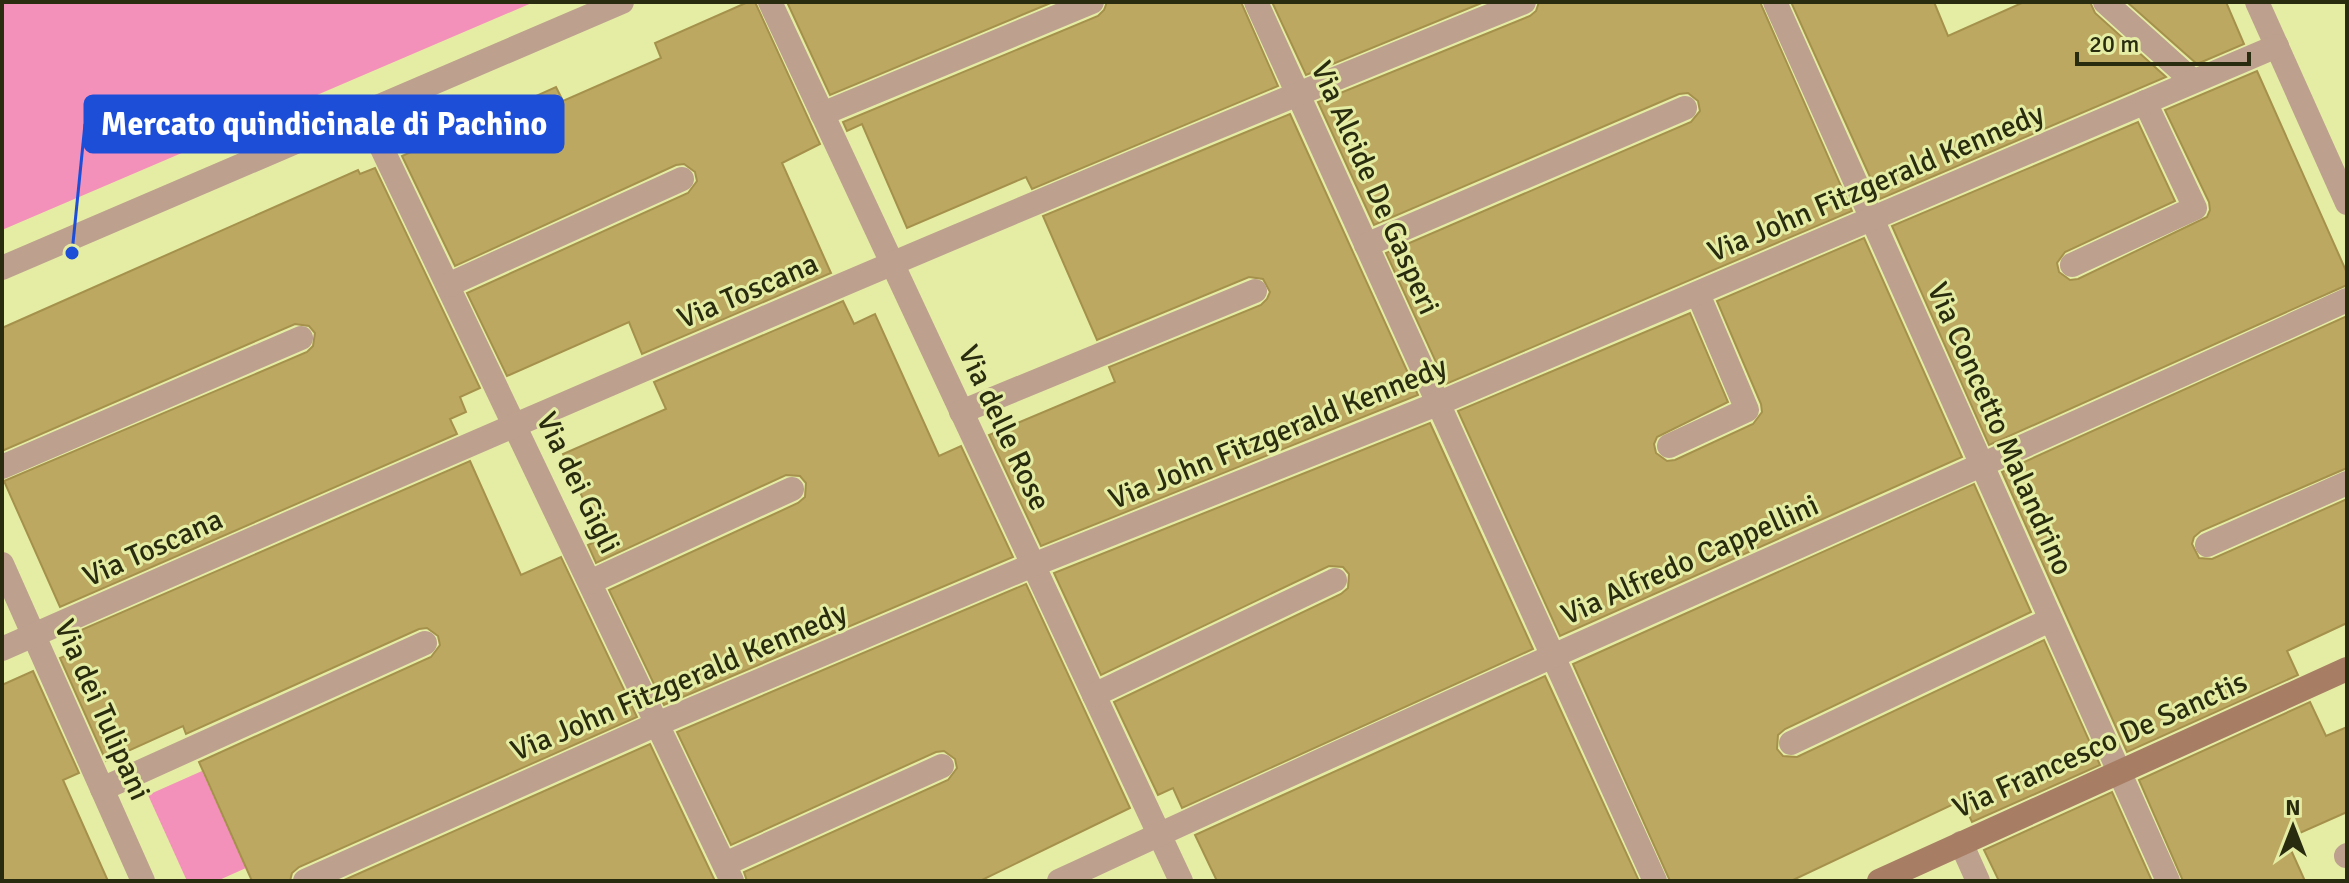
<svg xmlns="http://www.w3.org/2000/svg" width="2349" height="883" font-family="Signika,sans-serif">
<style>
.grass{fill:#f491ba}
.building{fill:#bca861;stroke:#a5914b;stroke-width:2}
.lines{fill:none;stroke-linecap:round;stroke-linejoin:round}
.street{stroke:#bda08e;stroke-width:24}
.secondary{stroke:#a77e64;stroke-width:24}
.labels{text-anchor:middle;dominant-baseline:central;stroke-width:6;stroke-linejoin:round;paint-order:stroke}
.street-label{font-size:30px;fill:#2a2c0f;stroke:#e5eda4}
.leader{fill:none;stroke:#1d4ed8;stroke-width:3}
.callout-dot{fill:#1d4ed8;stroke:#e5eda4;stroke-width:3}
.callout{fill:#1d4ed8;stroke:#1d4ed8;stroke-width:3}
.callout-label{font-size:32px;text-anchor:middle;font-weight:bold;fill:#fff}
</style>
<rect width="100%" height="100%" fill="#e5eda4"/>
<!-- grass -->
<g class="grass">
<path d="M 2,2 L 534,2 L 2,230 Z"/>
<path d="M 202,771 L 246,868 L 217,881 L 187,881 L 148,795 Z"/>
</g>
<!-- building -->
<g class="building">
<path d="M 748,2 L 755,2 L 820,144 L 782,163 L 831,273 L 642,354 L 629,322 L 507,376 L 467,293 L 688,193 L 697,181 L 695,172 L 684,164 L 676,165 L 455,266 L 402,156 L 556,87 L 563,101 L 661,58 L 655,43 Z"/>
<path d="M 787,2 L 1053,2 L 830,95 Z"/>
<path d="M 1107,2 L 1241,2 L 1278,86 L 1032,189 L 1026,177 L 907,228 L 862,124 L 847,131 L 843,122 L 1098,16 L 1104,10 Z"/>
<path d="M 1272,2 L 1484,2 L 1306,75 Z"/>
<path d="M 1539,2 L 1760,2 L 1852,211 L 1446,384 L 1386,253 L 1691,122 L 1700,111 L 1698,101 L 1688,93 L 1679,94 L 1374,225 L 1318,102 L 1530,16 L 1536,11 Z"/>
<path d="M 1791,2 L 1934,2 L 1948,36 L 2024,2 L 2090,2 L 2095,13 L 2166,77 L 1880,199 Z"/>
<path d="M 2127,2 L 2226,2 L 2244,44 L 2197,64 Z"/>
<path d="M 2257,71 L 2347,273 L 2347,285 L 1989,445 L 1892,226 L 2138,122 L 2175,201 L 2065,252 L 2057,263 L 2059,272 L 2070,280 L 2078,279 L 2207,217 L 2210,210 L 2209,202 L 2165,110 Z"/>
<path d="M 1290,114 L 1418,395 L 1041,546 L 989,435 L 1115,382 L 1109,367 L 1261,305 L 1267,299 L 1270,292 L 1263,279 L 1249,277 L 1097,340 L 1043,216 Z"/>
<path d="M 375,168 L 480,388 L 460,397 L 466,412 L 450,419 L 457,434 L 60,607 L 4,481 L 307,352 L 313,346 L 315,333 L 309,326 L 295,324 L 2,451 L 2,328 L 358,170 L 360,174 Z"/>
<path d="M 1864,238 L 1962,457 L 1560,636 L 1458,411 L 1690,313 L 1728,402 L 1657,437 L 1654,444 L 1656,453 L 1667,461 L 1675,460 L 1753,424 L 1762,412 L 1761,404 L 1717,301 Z"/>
<path d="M 843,301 L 854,324 L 875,314 L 939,456 L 961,446 L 1013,557 L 664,705 L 609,590 L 798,503 L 805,497 L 806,483 L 800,476 L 786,475 L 596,563 L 588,545 L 601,539 L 563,454 L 666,409 L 654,382 Z"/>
<path d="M 2347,316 L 2347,468 L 2201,531 L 2194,537 L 2192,544 L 2199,558 L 2212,559 L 2347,499 L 2347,623 L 2287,651 L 2298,675 L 2127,752 L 2002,472 Z"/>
<path d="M 1430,423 L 1533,649 L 1182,808 L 1173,788 L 1158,795 L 1114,702 L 1341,594 L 1348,588 L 1349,574 L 1343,567 L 1329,566 L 1101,675 L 1054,573 Z"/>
<path d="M 470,461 L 521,575 L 561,557 L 637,717 L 299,867 L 292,873 L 290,881 L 252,881 L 199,762 L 431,657 L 440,645 L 438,636 L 427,628 L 419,629 L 186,734 L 183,726 L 106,761 L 60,658 L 79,650 L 72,634 Z"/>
<path d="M 1974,484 L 2031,612 L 1785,729 L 1778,735 L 1777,749 L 1783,756 L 1797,757 L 2044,640 L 2100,765 L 1972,822 L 1962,800 L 1791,881 L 1670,881 L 1573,664 Z"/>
<path d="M 1026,584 L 1130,808 L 980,881 L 747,881 L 744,872 L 948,780 L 957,768 L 955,759 L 944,751 L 936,752 L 731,845 L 677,732 Z"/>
<path d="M 33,671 L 79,773 L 63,780 L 108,881 L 2,881 L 2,685 Z"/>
<path d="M 1545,676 L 1639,881 L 1217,881 L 1195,835 Z"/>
<path d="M 2310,702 L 2326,736 L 2347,727 L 2347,812 L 2286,839 L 2305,881 L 2183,881 L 2139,780 Z"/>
<path d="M 650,744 L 715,881 L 342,881 Z"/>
<path d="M 2112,792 L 2152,881 L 1999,881 L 1984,850 Z"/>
</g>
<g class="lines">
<!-- street -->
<g class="street">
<path d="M 770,2 L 1181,881"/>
<path d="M 1256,2 L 1655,881"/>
<path d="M 1775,2 L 2168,881"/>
<path d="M 2105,2 L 2193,81"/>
<path d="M 2257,2 L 2347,203"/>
<path d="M 365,113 L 732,881"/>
<path d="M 822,114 L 1092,2"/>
<path d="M 1366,245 L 1685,108"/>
<path d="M 2072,265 L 2195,208 L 2145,102"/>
<path d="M 2,268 L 622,2"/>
<path d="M 448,285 L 682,179"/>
<path d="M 961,412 L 1255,291"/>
<path d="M 1669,446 L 1747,410 L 1698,294"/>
<path d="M 2,467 L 301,338"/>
<path d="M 2207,545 L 2347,483"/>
<path d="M 2,564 L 143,881"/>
<path d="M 590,582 L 792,489"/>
<path d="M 2,649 C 507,427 1013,208 1524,2"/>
<path d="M 1094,695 L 1335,580"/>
<path d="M 1791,743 L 2050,620"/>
<path d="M 102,789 L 425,643"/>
<path d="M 1961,843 L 1978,881"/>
<path d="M 2346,856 L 2347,855"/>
<path d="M 725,864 L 942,766"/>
<path d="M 305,881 L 657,724 L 1033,565 L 1437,404 L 2277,46"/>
<path d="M 1059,881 C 1486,682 1918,496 2347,300"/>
</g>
<!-- secondary -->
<path class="secondary" d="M 1879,881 L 2347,669"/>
</g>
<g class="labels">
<!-- street labels -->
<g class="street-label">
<text transform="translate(1876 183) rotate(-23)">Via John Fitzgerald Kennedy</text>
<text transform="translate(1375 188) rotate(66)">Via Alcide De Gasperi</text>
<text transform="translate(748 291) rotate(-23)">Via Toscana</text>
<text transform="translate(1004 428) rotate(65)">Via delle Rose</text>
<text transform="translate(2000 429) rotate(66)">Via Concetto Malandrino</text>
<text transform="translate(1278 433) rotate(-22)">Via John Fitzgerald Kennedy</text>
<text transform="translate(578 483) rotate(64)">Via dei Gigli</text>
<text transform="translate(153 548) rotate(-24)">Via Toscana</text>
<text transform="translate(1690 560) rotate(-24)">Via Alfredo Cappellini</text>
<text transform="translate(679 682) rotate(-23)">Via John Fitzgerald Kennedy</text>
<text transform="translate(102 710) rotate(66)">Via dei Tulipani</text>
<text transform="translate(2100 745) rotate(-24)">Via Francesco De Sanctis</text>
</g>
</g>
<!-- callouts -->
<path class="leader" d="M72 253L85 124"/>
<circle class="callout-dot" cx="72" cy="253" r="8"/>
<rect class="callout" x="85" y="96" width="478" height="56" rx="8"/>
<g class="callout-label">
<text x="324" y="135">Mercato quindicinale di Pachino</text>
</g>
<!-- border -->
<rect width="2349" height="883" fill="none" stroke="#2a2c0f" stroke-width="8"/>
<!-- north arrow -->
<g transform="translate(2293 827)" stroke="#e5eda4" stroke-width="6" paint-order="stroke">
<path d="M0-6L14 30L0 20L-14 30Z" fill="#2a2c0f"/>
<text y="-12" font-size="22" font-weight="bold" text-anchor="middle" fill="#2a2c0f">N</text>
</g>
<!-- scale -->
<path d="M2077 52v12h172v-12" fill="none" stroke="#2a2c0f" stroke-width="4"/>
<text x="2089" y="52" font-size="24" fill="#2a2c0f" stroke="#e5eda4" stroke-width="6" paint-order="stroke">20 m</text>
</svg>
